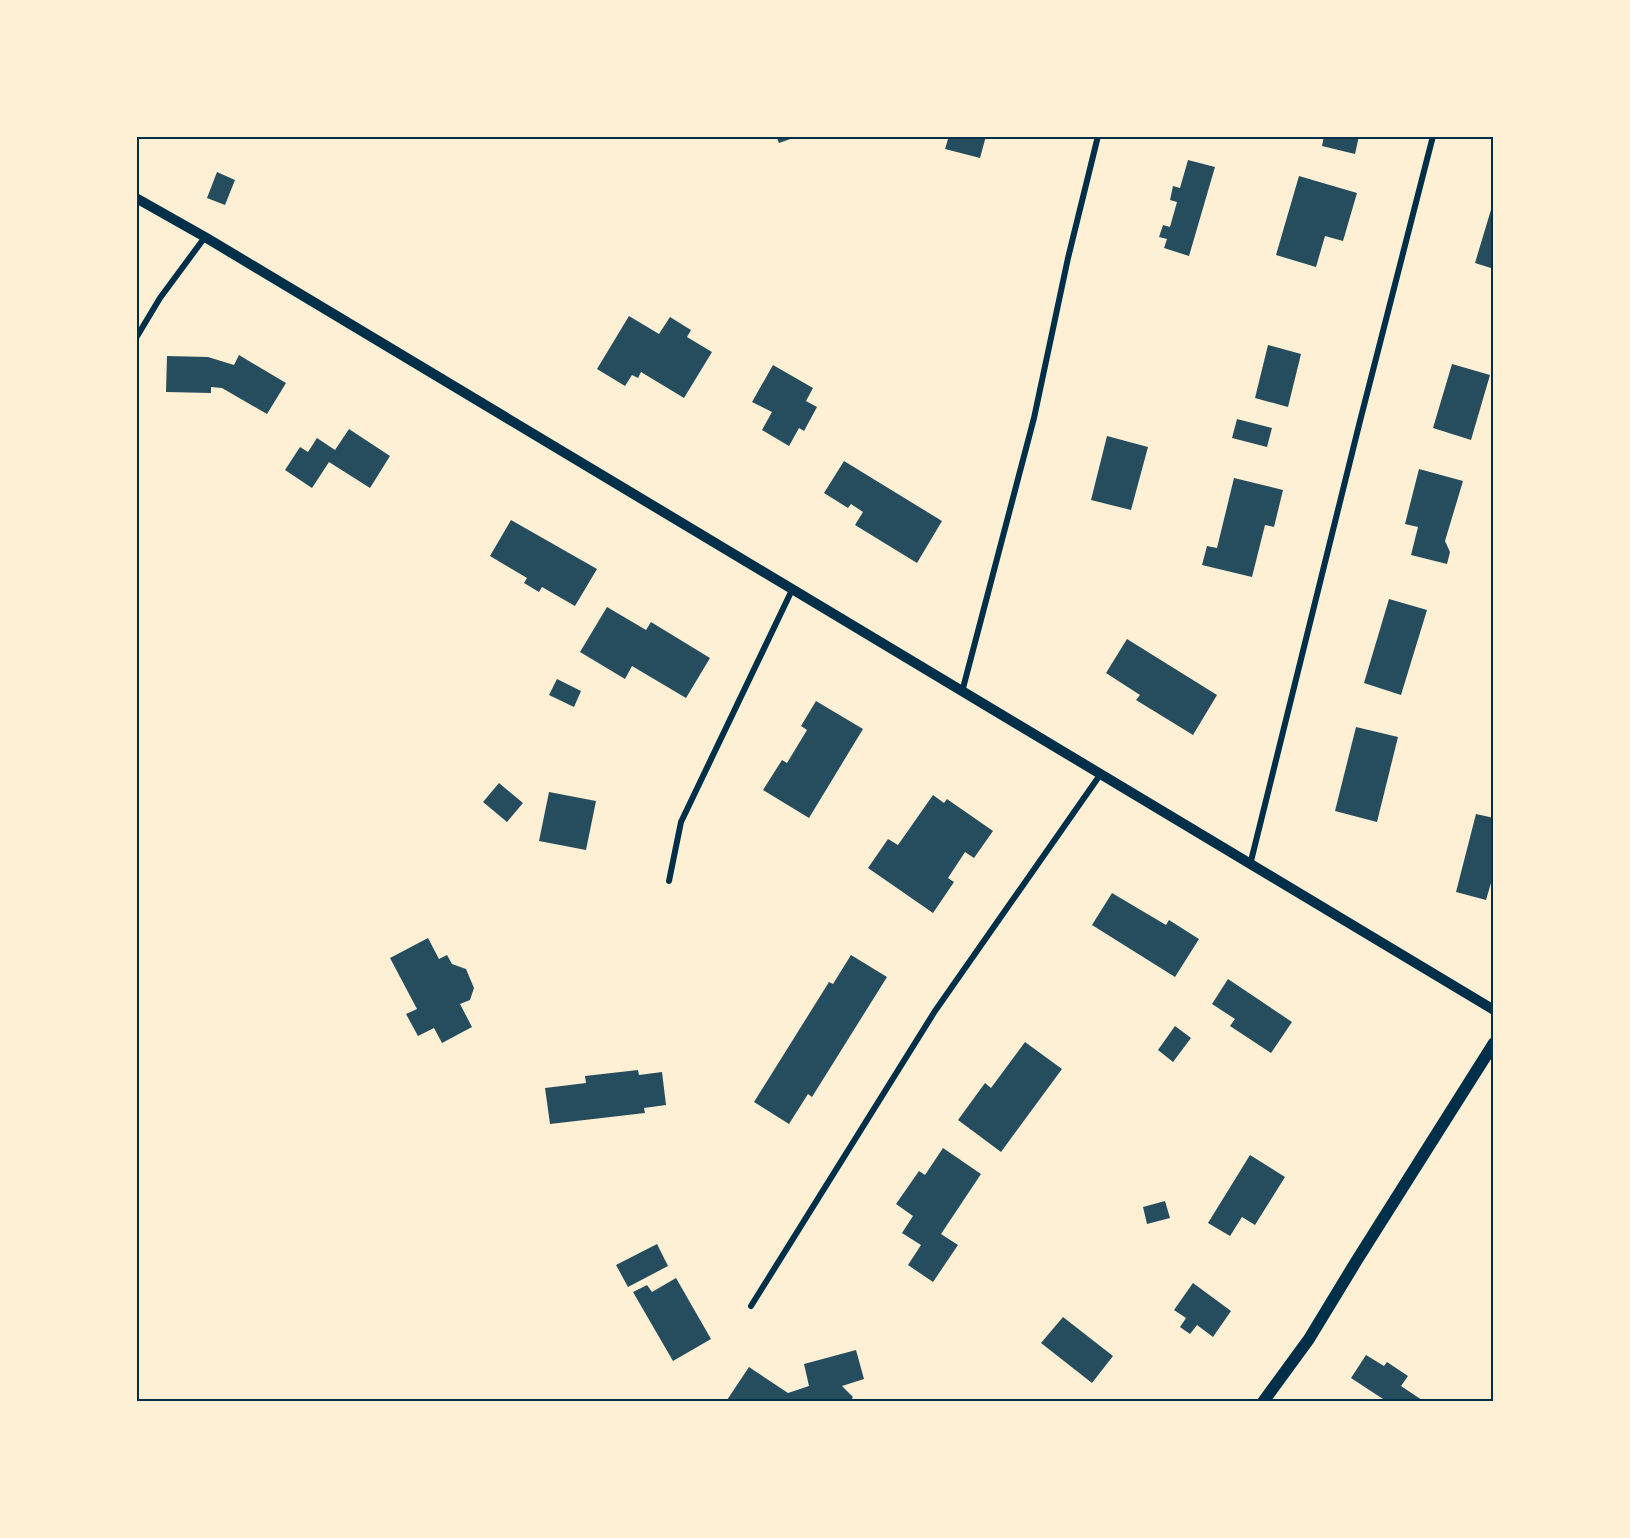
<svg xmlns="http://www.w3.org/2000/svg" width="1630" height="1538" font-family="Signika,sans-serif">
<style>
.building{fill:#264d5e}
.lines{fill:none;stroke-linecap:round;stroke-linejoin:round}
.minor{stroke:#003049;stroke-width:6}
.tertiary{stroke:#003049;stroke-width:10}
.secondary{stroke:#003049;stroke-width:12}
.neatline{fill:none;stroke:#003049;stroke-width:2}
</style>
<rect width="100%" height="100%" fill="#fdf0d5"/>
<!-- building -->
<g class="building">
<path d="M 776,136 L 796,136 L 796,137 L 779,143 Z"/>
<path d="M 949,136 L 986,136 L 980,158 L 945,149 Z"/>
<path d="M 1324,136 L 1359,136 L 1355,154 L 1322,146 Z"/>
<path d="M 1188,160 L 1215,167 L 1189,256 L 1164,248 L 1167,239 L 1159,237 L 1163,225 L 1170,227 L 1177,202 L 1170,200 L 1173,186 L 1180,188 Z"/>
<path d="M 217,172 L 235,180 L 225,205 L 207,198 Z"/>
<path d="M 1299,176 L 1357,193 L 1343,241 L 1325,236 L 1316,267 L 1276,255 Z"/>
<path d="M 1493,203 L 1494,203 L 1494,269 L 1475,263 Z"/>
<path d="M 629,316 L 659,334 L 670,317 L 691,330 L 687,337 L 712,352 L 684,398 L 641,372 L 638,378 L 632,375 L 625,386 L 597,369 Z"/>
<path d="M 1268,345 L 1301,354 L 1288,407 L 1255,398 Z"/>
<path d="M 239,355 L 286,383 L 267,414 L 222,388 L 211,387 L 211,393 L 166,392 L 167,356 L 208,357 L 234,365 Z"/>
<path d="M 1452,364 L 1490,375 L 1471,440 L 1433,428 Z"/>
<path d="M 773,365 L 813,388 L 806,401 L 817,407 L 804,431 L 799,428 L 789,446 L 762,430 L 772,412 L 752,402 Z"/>
<path d="M 1237,419 L 1272,428 L 1267,447 L 1232,438 Z"/>
<path d="M 349,429 L 390,456 L 370,488 L 329,462 L 312,488 L 285,470 L 300,447 L 308,452 L 317,438 L 335,450 Z"/>
<path d="M 1107,436 L 1148,447 L 1131,510 L 1091,500 Z"/>
<path d="M 844,461 L 942,521 L 917,563 L 855,525 L 863,512 L 851,504 L 848,508 L 824,493 Z"/>
<path d="M 1419,469 L 1463,481 L 1445,541 L 1450,552 L 1447,564 L 1411,555 L 1418,527 L 1405,524 Z"/>
<path d="M 1234,478 L 1283,490 L 1274,527 L 1265,525 L 1252,577 L 1202,565 L 1207,546 L 1217,548 Z"/>
<path d="M 511,520 L 597,569 L 575,606 L 542,587 L 539,592 L 524,583 L 527,578 L 490,556 Z"/>
<path d="M 1389,599 L 1427,610 L 1401,695 L 1364,683 Z"/>
<path d="M 607,607 L 646,630 L 651,622 L 710,658 L 686,698 L 632,666 L 625,679 L 580,652 Z"/>
<path d="M 1127,639 L 1217,695 L 1193,735 L 1136,700 L 1140,695 L 1106,673 Z"/>
<path d="M 557,679 L 581,691 L 574,707 L 549,695 Z"/>
<path d="M 816,701 L 863,729 L 809,818 L 763,790 L 782,760 L 787,763 L 807,730 L 801,726 Z"/>
<path d="M 1356,727 L 1398,737 L 1377,822 L 1335,811 Z"/>
<path d="M 499,783 L 523,803 L 507,822 L 483,802 Z"/>
<path d="M 549,792 L 596,801 L 586,850 L 539,841 Z"/>
<path d="M 933,795 L 944,803 L 947,799 L 993,831 L 974,858 L 965,852 L 948,878 L 954,882 L 933,913 L 868,868 L 888,839 L 898,845 Z"/>
<path d="M 1476,814 L 1494,818 L 1494,884 L 1491,883 L 1486,900 L 1456,892 Z"/>
<path d="M 1112,893 L 1166,925 L 1169,920 L 1199,939 L 1175,977 L 1092,925 Z"/>
<path d="M 428,938 L 439,959 L 447,955 L 452,964 L 466,969 L 474,988 L 470,1000 L 460,1004 L 472,1027 L 442,1043 L 434,1028 L 418,1036 L 406,1014 L 417,1009 L 390,958 Z"/>
<path d="M 851,955 L 887,977 L 812,1097 L 808,1094 L 789,1124 L 754,1102 L 829,982 L 833,984 Z"/>
<path d="M 1228,979 L 1292,1022 L 1271,1053 L 1230,1026 L 1235,1019 L 1212,1004 Z"/>
<path d="M 1175,1026 L 1191,1038 L 1173,1062 L 1158,1050 Z"/>
<path d="M 1025,1042 L 1062,1069 L 1001,1152 L 958,1120 L 985,1083 L 991,1088 Z"/>
<path d="M 638,1070 L 639,1075 L 662,1072 L 666,1105 L 644,1108 L 645,1113 L 550,1124 L 545,1088 L 586,1083 L 585,1076 Z"/>
<path d="M 943,1148 L 981,1174 L 941,1234 L 958,1245 L 933,1282 L 908,1265 L 921,1245 L 902,1233 L 913,1216 L 896,1204 L 919,1171 L 925,1175 Z"/>
<path d="M 1250,1155 L 1285,1177 L 1255,1225 L 1242,1217 L 1230,1236 L 1208,1223 Z"/>
<path d="M 1165,1201 L 1170,1218 L 1147,1224 L 1143,1207 Z"/>
<path d="M 657,1244 L 668,1266 L 628,1287 L 616,1265 Z"/>
<path d="M 676,1278 L 711,1339 L 673,1361 L 633,1292 L 647,1285 L 652,1292 Z"/>
<path d="M 1193,1283 L 1231,1311 L 1213,1337 L 1197,1325 L 1190,1334 L 1180,1327 L 1186,1318 L 1174,1310 Z"/>
<path d="M 1063,1317 L 1113,1356 L 1092,1383 L 1041,1343 Z"/>
<path d="M 856,1350 L 864,1379 L 842,1386 L 853,1397 L 850,1402 L 730,1402 L 727,1400 L 749,1367 L 788,1393 L 809,1386 L 804,1364 Z"/>
<path d="M 1366,1355 L 1384,1366 L 1387,1362 L 1408,1376 L 1401,1386 L 1422,1400 L 1421,1402 L 1381,1402 L 1383,1399 L 1351,1378 Z"/>
</g>
<g class="lines">
<!-- minor -->
<g class="minor">
<path d="M 136,338 L 160,298 L 205,237"/>
<path d="M 962,692 L 1034,418 L 1068,258 L 1098,136"/>
<path d="M 1250,865 L 1360,421 L 1433,136"/>
<path d="M 669,881 L 681,822 L 792,590"/>
<path d="M 751,1306 L 935,1011 L 1100,775"/>
</g>
<!-- tertiary -->
<path class="tertiary" d="M 136,198 L 205,237 L 1494,1010"/>
<!-- secondary -->
<path class="secondary" d="M 1263,1402 L 1309,1339 L 1357,1260 L 1494,1043"/>
</g>
<!-- border -->
<rect width="1630" height="1538" fill="none" stroke="#fdf0d5" stroke-width="276"/>
<rect x="138" y="138" width="1354" height="1262" class="neatline"/>
</svg>
